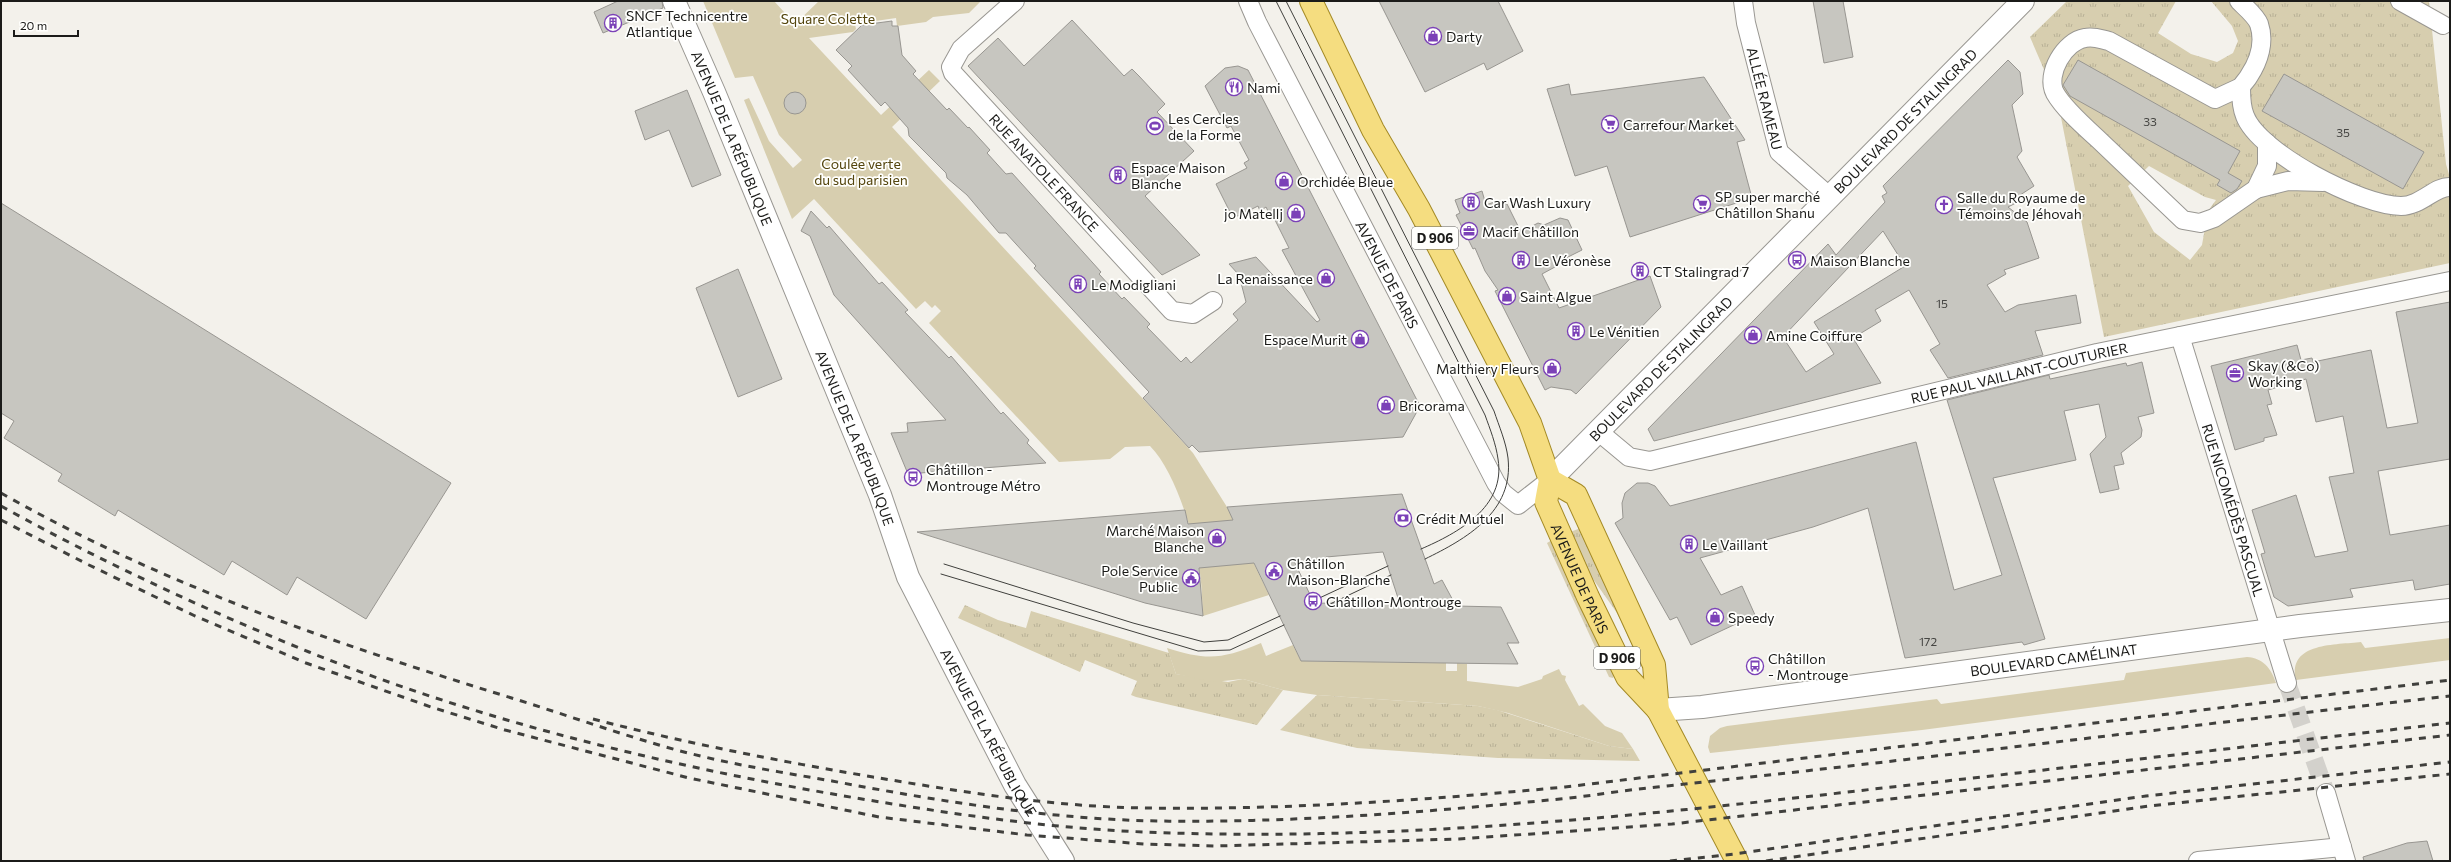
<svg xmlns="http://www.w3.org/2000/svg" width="2451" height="862" font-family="Commissioner,sans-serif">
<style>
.grass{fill:url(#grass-tufts);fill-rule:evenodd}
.green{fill:#d7ceaf}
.building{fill:#c7c6c0;stroke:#989691;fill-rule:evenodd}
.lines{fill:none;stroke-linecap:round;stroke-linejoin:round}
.street-tunnel{stroke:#d3d1cc;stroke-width:18;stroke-dasharray:18 9;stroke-linecap:butt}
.street-casing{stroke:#999792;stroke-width:20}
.secondary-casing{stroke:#999792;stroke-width:24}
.primary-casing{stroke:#a48a25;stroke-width:24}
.street{stroke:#fff;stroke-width:18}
.secondary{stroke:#fff;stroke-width:22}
.primary{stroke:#f5dd80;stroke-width:22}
.tram{stroke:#40403d;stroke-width:1}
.rail{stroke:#40403d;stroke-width:3;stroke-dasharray:7 7;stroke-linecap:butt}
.labels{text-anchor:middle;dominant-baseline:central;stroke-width:3.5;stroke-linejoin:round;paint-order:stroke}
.number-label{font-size:12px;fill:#464643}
.shield{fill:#fffffd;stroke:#5f5f5d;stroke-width:1}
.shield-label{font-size:13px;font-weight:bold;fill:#1b1b19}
.poi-label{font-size:14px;fill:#1b1b19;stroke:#fffffd;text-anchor:start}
.park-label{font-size:14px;fill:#54450d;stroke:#fffffd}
.street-label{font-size:14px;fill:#1b1b19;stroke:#fffffd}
</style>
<defs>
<pattern id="grass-tufts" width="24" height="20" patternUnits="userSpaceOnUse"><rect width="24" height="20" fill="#d7ceaf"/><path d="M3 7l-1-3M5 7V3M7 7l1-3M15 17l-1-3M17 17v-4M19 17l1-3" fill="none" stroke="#b8b096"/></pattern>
</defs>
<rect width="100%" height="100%" fill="#f3f1eb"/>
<!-- grass -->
<g class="grass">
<path d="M 2067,1 L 2176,1 L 2158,33 L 2191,54 L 2217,62 L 2233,53 L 2238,41 L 2232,26 L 2211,1 L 2429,1 L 2446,164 L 2450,178 L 2450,263 L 2104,337 L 2058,102 L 2030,37 ZM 2149,166 L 2205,197 L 2216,200 L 2208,211 L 2202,245 L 2190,260 L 2154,232 L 2128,186 Z"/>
<path d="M 1581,528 L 1651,681 L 1649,682 L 1617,613 L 1588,572 L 1570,532 Z"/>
<path d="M 1552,540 L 1614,676 L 1613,678 L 1609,677 L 1547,543 Z"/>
<path d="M 965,605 L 998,620 L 1026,628 L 1031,611 L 1169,653 L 1176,674 L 1228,682 L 1243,679 L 1283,690 L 1257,725 L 1136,697 L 1131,695 L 1137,681 L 1085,660 L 1080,672 L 958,618 Z"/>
<path d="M 1317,695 L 1478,706 L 1497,710 L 1609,746 L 1633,749 L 1640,761 L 1498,758 L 1357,748 L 1280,730 Z"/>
</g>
<!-- green -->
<g class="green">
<path d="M 703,1 L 774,1 L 795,24 L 819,1 L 981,1 L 969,13 L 933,17 L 926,22 L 897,26 L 896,18 L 855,24 L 856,29 L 853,32 L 809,38 L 881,115 L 929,70 L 940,81 L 892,127 L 1193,453 L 1227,507 L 1269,595 L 1203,616 C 1202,600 1202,583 1199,567 C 1193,532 1175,471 1150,446 L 1125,447 L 1110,459 L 1059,462 L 929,323 L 941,311 L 935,305 L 932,308 L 925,301 L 916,309 L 814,199 L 792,219 L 744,100 L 749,98 L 769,141 L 793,168 L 802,160 L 779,135 L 753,76 L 735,78 Z"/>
<path d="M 2450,638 L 2450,660 L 2296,680 C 2287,642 2337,645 2361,642 L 2365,648 Z"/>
<path d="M 1261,643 L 1266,656 L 1293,645 L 1301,661 L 1446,663 L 1446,671 L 1457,671 L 1457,663 L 1467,664 L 1467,681 L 1518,687 L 1542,679 L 1543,676 L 1559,669 L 1562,675 L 1566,676 L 1565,680 L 1579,706 L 1583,704 L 1605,726 L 1622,733 L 1633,749 L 1609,746 L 1508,713 L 1478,706 L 1317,695 L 1283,690 L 1243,679 L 1213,682 L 1176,674 L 1167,648 C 1208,661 1222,659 1261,643 Z"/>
<path d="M 2247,657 C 2263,658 2271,668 2276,683 L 1922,730 L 1710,753 L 1708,747 L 1710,736 L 1720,728 L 1727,726 L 1937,699 L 1941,704 L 2124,680 L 2126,673 Z"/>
</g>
<!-- building -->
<g class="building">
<path d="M 618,1 L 662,1 L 663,8 L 603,33 L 594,12 Z"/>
<path d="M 1379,1 L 1498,1 L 1523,51 L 1487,70 L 1484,63 L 1425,92 Z"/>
<path d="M 1813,1 L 1843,1 L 1853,57 L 1824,63 Z"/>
<path d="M 1072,20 L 1124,76 L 1132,69 L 1139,76 L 1165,104 L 1157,112 L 1194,151 L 1145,196 L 1200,255 L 1162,275 L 968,66 L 998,38 L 1024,66 Z"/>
<path d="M 892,21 L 892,26 L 898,26 L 902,55 L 916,71 L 913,74 L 947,110 L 949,108 L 968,128 L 969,127 L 990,150 L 987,153 L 1006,174 L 1012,173 L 1101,272 L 1099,274 L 1122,299 L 1124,297 L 1150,324 L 1147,327 L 1181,362 L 1186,357 L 1191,363 L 1238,320 L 1233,314 L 1246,302 L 1239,275 L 1229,264 L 1256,257 L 1317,322 L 1320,320 L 1282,250 L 1289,248 L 1273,216 L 1271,217 L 1266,207 L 1260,211 L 1258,206 L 1238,216 L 1231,214 L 1216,184 L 1247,168 L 1244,163 L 1249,160 L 1231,126 L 1227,128 L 1205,86 L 1225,68 L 1238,66 L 1248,70 L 1420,406 L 1403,437 L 1199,452 L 1192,445 L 1189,448 L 1143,398 L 1149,392 L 1034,268 L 1036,266 L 1006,233 L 999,233 L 967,195 L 947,178 L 946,173 L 909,136 L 908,128 L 885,102 L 881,106 L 848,70 L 852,66 L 836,50 L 862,25 Z"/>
<path d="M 2008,60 L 2020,72 L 2023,94 L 2012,105 L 2022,151 L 2017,157 L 2034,186 L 2014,199 L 2016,203 L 2008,207 L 2027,222 L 2039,258 L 2004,270 L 2006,274 L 1987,285 L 2005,312 L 2018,305 L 2076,295 L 2081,323 L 2035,331 L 2043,355 L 1948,378 L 1930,350 L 1940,344 L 1909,290 L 1875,310 L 1881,321 L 1853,338 L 1881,383 L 1654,441 L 1648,429 L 1828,244 L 1836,255 L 1885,202 L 1882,196 L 1887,193 L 1883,186 ZM 1883,231 L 1905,266 L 1814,322 L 1834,354 L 1806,372 L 1784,339 L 1780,340 Z"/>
<path d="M 2078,60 L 2240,151 L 2228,173 L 2242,181 L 2237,189 L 2231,193 L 2217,185 L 2220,180 L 2070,96 L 2063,85 Z"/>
<path d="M 2284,74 L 2424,152 L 2403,189 L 2262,111 Z"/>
<path d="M 1704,77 L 1745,140 L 1737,142 L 1752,198 L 1630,237 L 1607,166 L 1575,176 L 1547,89 L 1569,84 L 1571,95 Z"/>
<path d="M 687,90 L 721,175 L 692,187 L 669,130 L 645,140 L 635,111 Z"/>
<circle cx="795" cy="103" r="11"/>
<path d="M 1482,191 L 1486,205 L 1497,201 L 1507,204 L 1521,232 L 1538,223 L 1544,225 L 1560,218 L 1568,220 L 1582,250 L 1568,257 L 1566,261 L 1542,274 L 1559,308 L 1650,276 L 1661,307 L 1576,394 L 1571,390 L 1551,387 L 1545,390 L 1495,291 L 1498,290 L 1485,271 L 1475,248 L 1473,249 L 1456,215 L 1460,213 L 1455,200 Z"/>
<path d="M 1,203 L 451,483 L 366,619 L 297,577 L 287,595 L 232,561 L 224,575 L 118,510 L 115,516 L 58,481 L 62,474 L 4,438 L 14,421 L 1,413 Z"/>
<path d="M 811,211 L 827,228 L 829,226 L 879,284 L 882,282 L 908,310 L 905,312 L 949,358 L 951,356 L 1001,414 L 1003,412 L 1029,440 L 1027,443 L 1046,463 L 908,474 L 891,433 L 908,432 L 907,423 L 946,420 L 834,295 L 810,236 L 801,231 Z"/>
<path d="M 738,269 L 782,379 L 738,397 L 696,288 Z"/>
<path d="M 2450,302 L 2450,459 L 2378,471 L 2390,535 L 2450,525 L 2450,584 L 2415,590 L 2413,580 L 2350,589 L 2353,597 L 2288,606 L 2274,597 L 2261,554 L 2265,553 L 2252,510 L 2296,495 L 2315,557 L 2348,551 L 2329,477 L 2354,473 L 2343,416 L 2316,422 L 2306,379 L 2268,390 L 2272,404 L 2267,405 L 2277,435 L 2264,438 L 2264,441 L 2235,450 L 2211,366 L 2297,345 L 2301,360 L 2312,358 L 2313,362 L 2371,350 L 2387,428 L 2418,423 L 2396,312 Z"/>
<path d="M 2142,362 L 2154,413 L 2138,417 L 2142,430 L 2141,437 L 2121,453 L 2124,464 L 2114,466 L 2119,489 L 2100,493 L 2090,454 L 2106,437 L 2099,404 L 2064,411 L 2076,460 L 1993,478 L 2045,639 L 2024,645 L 2022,642 L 1905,658 L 1868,508 L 1813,527 L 1700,558 L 1721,595 L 1742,586 L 1755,615 L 1691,645 L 1677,617 L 1670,620 L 1615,523 L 1623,518 L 1622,503 L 1625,493 L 1637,483 L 1648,483 L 1655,486 L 1670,506 L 1916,442 L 1954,590 L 2002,575 L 1947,400 L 2049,375 L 2050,379 L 2126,363 L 2127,366 Z"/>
<path d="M 1402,494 L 1434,584 L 1442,580 L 1456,606 L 1501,607 L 1519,643 L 1507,643 L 1518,664 L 1301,661 L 1254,563 L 1199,568 L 1203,616 L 1145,603 L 917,532 L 1185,510 L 1188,524 L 1233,520 L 1227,507 ZM 1383,552 L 1399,601 L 1383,601 L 1383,604 L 1314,603 L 1294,561 L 1321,565 L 1326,557 Z"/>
<path d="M 2427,841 L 2433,861 L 2364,861 L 2363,857 L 2407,843 Z"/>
</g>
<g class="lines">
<!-- street-tunnel -->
<path class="street-tunnel" d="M 2287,683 L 2326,793"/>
<!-- street casing -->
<g class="street-casing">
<g id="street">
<path id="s1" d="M 1015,1 L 961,49 L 951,67 L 953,73 L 1172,311 L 1193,314 L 1213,301"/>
<path id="s2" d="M 1248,1 L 1257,22 L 1496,483 L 1503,493 L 1518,505 L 1550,480"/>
<path id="s3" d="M 1743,1 L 1746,23 L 1779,152 L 1830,197"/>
<path d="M 2239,1 C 2245,7 2256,16 2259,24 C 2265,42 2259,61 2249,76 C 2247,80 2242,84 2241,88 C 2241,95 2242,109 2245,116 C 2259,153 2362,206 2401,206 C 2421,206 2435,186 2450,187"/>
<path d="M 2400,1 L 2443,25"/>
<path d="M 2241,87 L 2215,99 L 2109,41 C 2100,39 2094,36 2085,38 C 2065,41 2045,74 2055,93 C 2064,109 2086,128 2099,140 C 2127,167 2155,193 2183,220 L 2200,223 L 2214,218 L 2256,189 L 2267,166 L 2267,143"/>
<path d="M 2256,189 L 2288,181 L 2323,182"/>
<path id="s4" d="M 2180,336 L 2287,683"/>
<path id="s5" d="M 1599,432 L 1629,457 L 1650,461 L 2097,353 L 2450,281"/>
<path d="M 2326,793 L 2346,861"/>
<path d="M 2198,861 L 2342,847"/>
</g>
</g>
<!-- secondary casing -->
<g class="secondary-casing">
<g id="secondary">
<path id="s6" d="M 674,1 L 714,92 L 880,495 L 908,577 L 1015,785 L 1063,861"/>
<path id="s7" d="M 1550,480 L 2023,1"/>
<path id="s8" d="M 1658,710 L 1702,707 L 2300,626 L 2450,610"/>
</g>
</g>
<!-- primary casing -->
<g class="primary-casing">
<g id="primary">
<path id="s9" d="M 1311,1 L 1373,130 L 1419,209 L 1530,423 L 1550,480 L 1546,502 L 1588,597 L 1627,677 L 1658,710"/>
<path d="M 1550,480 L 1576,495 L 1654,665 L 1658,710 L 1737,861"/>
</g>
</g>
<!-- street -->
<use href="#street" class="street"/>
<!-- secondary -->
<use href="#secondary" class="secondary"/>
<!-- primary -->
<use href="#primary" class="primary"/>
<!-- tram -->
<g class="tram">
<path d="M 1276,1 L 1485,415 C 1490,429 1496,444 1498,459 C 1506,507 1458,533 1421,549"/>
<path d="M 1286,1 L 1494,411 C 1499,426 1506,442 1508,458 C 1514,512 1466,539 1425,559"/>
<path d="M 944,564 L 1133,623 L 1204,642 L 1228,640 L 1280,616"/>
<path d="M 941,574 L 1198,651 L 1230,650 L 1284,625"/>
<path d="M 1313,601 L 1388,566"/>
<path d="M 1330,604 L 1391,575"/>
</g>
<!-- rail -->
<g class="rail">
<path d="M 1,493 C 165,586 336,644 515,699 C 563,714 611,731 659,745 C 716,762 774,771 832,781 C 939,801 1048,819 1157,821 C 1292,823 1427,812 1560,799 C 1590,796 1619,791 1648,788 C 1916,760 2183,726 2450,696"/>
<path d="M 1,506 C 100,561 204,609 309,652 C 483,722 671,767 856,798 C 952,814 1047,828 1144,832 C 1388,842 1632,817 1874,789 C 2066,768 2258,745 2450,723"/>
<path d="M 1,520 L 89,565 L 195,616 L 306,663 L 431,707 L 505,730 L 689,778 L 879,817 L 1027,835 L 1144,844 L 1215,846 L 1459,839 L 1672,824 L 2450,735"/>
<path d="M 593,719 C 685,743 779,761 873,777 C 963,792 1055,807 1147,808 C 1287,810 1426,800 1565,787 L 2450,680"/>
<path d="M 1670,861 L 1734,854 L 2146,796 L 2450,762"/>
<path d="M 1766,861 L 2149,806 L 2450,774"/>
</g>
</g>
<!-- icons -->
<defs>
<g id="building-ring" transform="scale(0.9)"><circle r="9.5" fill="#fffffd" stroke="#7b41b7" stroke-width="1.5"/><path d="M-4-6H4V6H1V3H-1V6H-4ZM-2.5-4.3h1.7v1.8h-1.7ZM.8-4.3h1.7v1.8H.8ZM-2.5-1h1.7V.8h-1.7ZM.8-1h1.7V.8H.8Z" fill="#7b41b7"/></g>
<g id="shop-ring" transform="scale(0.9)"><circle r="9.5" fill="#fffffd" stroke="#7b41b7" stroke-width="1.5"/><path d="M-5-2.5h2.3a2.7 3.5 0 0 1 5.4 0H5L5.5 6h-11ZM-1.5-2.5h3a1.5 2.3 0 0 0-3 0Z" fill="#7b41b7"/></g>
<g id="restaurant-ring" transform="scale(0.9)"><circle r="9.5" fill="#fffffd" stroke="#7b41b7" stroke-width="1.5"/><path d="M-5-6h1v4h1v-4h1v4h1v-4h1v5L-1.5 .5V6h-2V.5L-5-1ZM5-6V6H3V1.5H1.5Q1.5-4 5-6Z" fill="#7b41b7"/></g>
<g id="supermarket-ring" transform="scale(0.9)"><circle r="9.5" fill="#fffffd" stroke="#7b41b7" stroke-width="1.5"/><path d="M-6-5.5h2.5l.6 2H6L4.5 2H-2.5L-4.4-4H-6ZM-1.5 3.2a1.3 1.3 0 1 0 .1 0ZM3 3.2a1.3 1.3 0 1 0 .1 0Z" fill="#7b41b7"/></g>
<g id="stadium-ring" transform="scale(0.9)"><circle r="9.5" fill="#fffffd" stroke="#7b41b7" stroke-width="1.5"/><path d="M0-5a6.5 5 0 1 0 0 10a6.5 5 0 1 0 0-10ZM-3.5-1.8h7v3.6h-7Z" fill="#7b41b7"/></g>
<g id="church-ring" transform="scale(0.9)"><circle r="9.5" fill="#fffffd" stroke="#7b41b7" stroke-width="1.5"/><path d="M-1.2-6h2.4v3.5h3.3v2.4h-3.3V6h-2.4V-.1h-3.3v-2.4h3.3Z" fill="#7b41b7"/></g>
<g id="office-ring" transform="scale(0.9)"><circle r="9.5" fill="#fffffd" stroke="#7b41b7" stroke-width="1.5"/><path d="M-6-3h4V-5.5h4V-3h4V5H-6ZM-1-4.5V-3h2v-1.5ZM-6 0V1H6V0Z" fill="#7b41b7"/></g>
<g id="bus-ring" transform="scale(0.9)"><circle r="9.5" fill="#fffffd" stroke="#7b41b7" stroke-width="1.5"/><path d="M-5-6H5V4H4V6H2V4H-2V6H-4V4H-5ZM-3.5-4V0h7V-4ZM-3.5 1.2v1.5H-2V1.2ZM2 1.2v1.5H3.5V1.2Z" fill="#7b41b7"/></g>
<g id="bank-ring" transform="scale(0.9)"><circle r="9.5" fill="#fffffd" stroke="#7b41b7" stroke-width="1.5"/><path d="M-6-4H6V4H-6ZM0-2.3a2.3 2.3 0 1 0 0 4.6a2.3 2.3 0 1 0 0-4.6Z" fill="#7b41b7"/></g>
<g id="civic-ring" transform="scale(0.9)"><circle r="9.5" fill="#fffffd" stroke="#7b41b7" stroke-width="1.5"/><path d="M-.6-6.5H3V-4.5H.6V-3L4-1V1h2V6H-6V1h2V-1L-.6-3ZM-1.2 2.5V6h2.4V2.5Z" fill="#7b41b7"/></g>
</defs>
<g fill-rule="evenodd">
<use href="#building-ring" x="613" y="23"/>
<use href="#shop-ring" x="1433" y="36"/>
<use href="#restaurant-ring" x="1234" y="87"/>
<use href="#supermarket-ring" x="1610" y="124"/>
<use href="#stadium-ring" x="1155" y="126"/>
<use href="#building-ring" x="1118" y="175"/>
<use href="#shop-ring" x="1284" y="181"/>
<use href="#building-ring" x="1471" y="202"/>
<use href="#supermarket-ring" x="1702" y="204"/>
<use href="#church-ring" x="1944" y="205"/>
<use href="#shop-ring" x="1296" y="213"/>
<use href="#office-ring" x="1469" y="231"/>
<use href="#building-ring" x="1521" y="260"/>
<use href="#bus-ring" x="1797" y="260"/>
<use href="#building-ring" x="1640" y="271"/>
<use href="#shop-ring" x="1326" y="278"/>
<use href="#building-ring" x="1078" y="284"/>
<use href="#shop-ring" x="1507" y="296"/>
<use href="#building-ring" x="1576" y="331"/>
<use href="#shop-ring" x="1753" y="335"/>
<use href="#shop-ring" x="1360" y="339"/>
<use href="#shop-ring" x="1552" y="368"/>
<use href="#office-ring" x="2235" y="373"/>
<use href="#shop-ring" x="1386" y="405"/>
<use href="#bus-ring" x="913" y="477"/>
<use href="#bank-ring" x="1403" y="518"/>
<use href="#shop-ring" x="1217" y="538"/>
<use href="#building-ring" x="1689" y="544"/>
<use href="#civic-ring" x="1274" y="571"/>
<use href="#civic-ring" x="1191" y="578"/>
<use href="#bus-ring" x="1313" y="601"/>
<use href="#shop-ring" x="1715" y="617"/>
<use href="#bus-ring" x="1755" y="666"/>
</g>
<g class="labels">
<!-- number labels -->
<g class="number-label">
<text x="2150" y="121">33</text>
<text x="2343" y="132">35</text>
<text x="1942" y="303">15</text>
<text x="1928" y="641">172</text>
</g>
<!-- shield labels -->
<g class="shield">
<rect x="1412" y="227" width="46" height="22" rx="3"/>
<rect x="1594" y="647" width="46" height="22" rx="3"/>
</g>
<g class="shield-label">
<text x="1435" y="238">D 906</text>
<text x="1617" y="658">D 906</text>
</g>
<!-- poi labels -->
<g class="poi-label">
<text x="626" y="15">SNCF Technicentre<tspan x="626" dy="16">Atlantique</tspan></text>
<text x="1446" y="36">Darty</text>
<text x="1247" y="87">Nami</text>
<text x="1168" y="118">Les Cercles<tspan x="1168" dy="16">de la Forme</tspan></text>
<text x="1623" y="124">Carrefour Market</text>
<text x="1131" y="167">Espace Maison<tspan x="1131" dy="16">Blanche</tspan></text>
<text x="1297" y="181">Orchidée Bleue</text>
<text x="1715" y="196">SP super marché<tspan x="1715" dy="16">Châtillon Shanu</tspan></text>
<text x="1957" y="197">Salle du Royaume de<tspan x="1957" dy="16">Témoins de Jéhovah</tspan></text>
<text x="1484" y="202">Car Wash Luxury</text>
<text x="1283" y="213" text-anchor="end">jo Matellj</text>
<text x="1482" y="231">Macif Châtillon</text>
<text x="1534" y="260">Le Véronèse</text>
<text x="1810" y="260">Maison Blanche</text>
<text x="1653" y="271">CT Stalingrad 7</text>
<text x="1313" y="278" text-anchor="end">La Renaissance</text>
<text x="1091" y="284">Le Modigliani</text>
<text x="1520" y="296">Saint Algue</text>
<text x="1589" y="331">Le Vénitien</text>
<text x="1766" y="335">Amine Coiffure</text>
<text x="1347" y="339" text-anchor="end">Espace Murit</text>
<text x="2248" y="365">Skay (&amp;Co)<tspan x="2248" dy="16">Working</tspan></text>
<text x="1539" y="368" text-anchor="end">Malthiery Fleurs</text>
<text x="1399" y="405">Bricorama</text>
<text x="926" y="469">Châtillon -<tspan x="926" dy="16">Montrouge Métro</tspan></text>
<text x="1416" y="518">Crédit Mutuel</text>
<text x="1204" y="530" text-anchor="end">Marché Maison<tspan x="1204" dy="16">Blanche</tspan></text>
<text x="1702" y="544">Le Vaillant</text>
<text x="1287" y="563">Châtillon<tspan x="1287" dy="16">Maison-Blanche</tspan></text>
<text x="1178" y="570" text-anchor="end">Pole Service<tspan x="1178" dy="16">Public</tspan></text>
<text x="1326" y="601">Châtillon-Montrouge</text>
<text x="1728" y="617">Speedy</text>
<text x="1768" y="658">Châtillon<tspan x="1768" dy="16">- Montrouge</tspan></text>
</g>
<!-- park labels -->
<g class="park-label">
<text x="828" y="18">Square Colette</text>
<text x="861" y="163">Coulée verte<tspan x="861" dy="16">du sud parisien</tspan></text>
</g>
<!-- street labels -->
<g class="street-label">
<text stroke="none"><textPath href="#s3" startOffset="100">ALLÉE RAMEAU</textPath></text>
<text stroke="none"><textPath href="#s7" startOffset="505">BOULEVARD DE STALINGRAD</textPath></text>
<text stroke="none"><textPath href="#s6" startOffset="149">AVENUE DE LA RÉPUBLIQUE</textPath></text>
<text stroke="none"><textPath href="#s1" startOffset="234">RUE ANATOLE FRANCE</textPath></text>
<text stroke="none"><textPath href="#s2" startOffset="307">AVENUE DE PARIS</textPath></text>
<text stroke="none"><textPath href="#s7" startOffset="157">BOULEVARD DE STALINGRAD</textPath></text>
<text stroke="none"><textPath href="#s5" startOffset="440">RUE PAUL VAILLANT-COUTURIER</textPath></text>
<text stroke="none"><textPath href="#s6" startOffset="473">AVENUE DE LA RÉPUBLIQUE</textPath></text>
<text stroke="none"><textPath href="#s4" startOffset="182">RUE NICOMÉDÈS PASCUAL</textPath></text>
<text stroke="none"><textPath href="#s9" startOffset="642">AVENUE DE PARIS</textPath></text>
<text stroke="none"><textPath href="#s8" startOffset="399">BOULEVARD CAMÉLINAT</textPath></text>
<text stroke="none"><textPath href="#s6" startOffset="797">AVENUE DE LA RÉPUBLIQUE</textPath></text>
</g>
</g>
<!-- border -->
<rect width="2451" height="862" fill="none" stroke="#1b1b19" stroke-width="4"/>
<!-- scale -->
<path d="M14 30v6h64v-6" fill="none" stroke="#1b1b19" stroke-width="2"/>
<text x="20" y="30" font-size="12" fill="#1b1b19" stroke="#fffffd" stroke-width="3" paint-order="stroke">20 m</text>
</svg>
